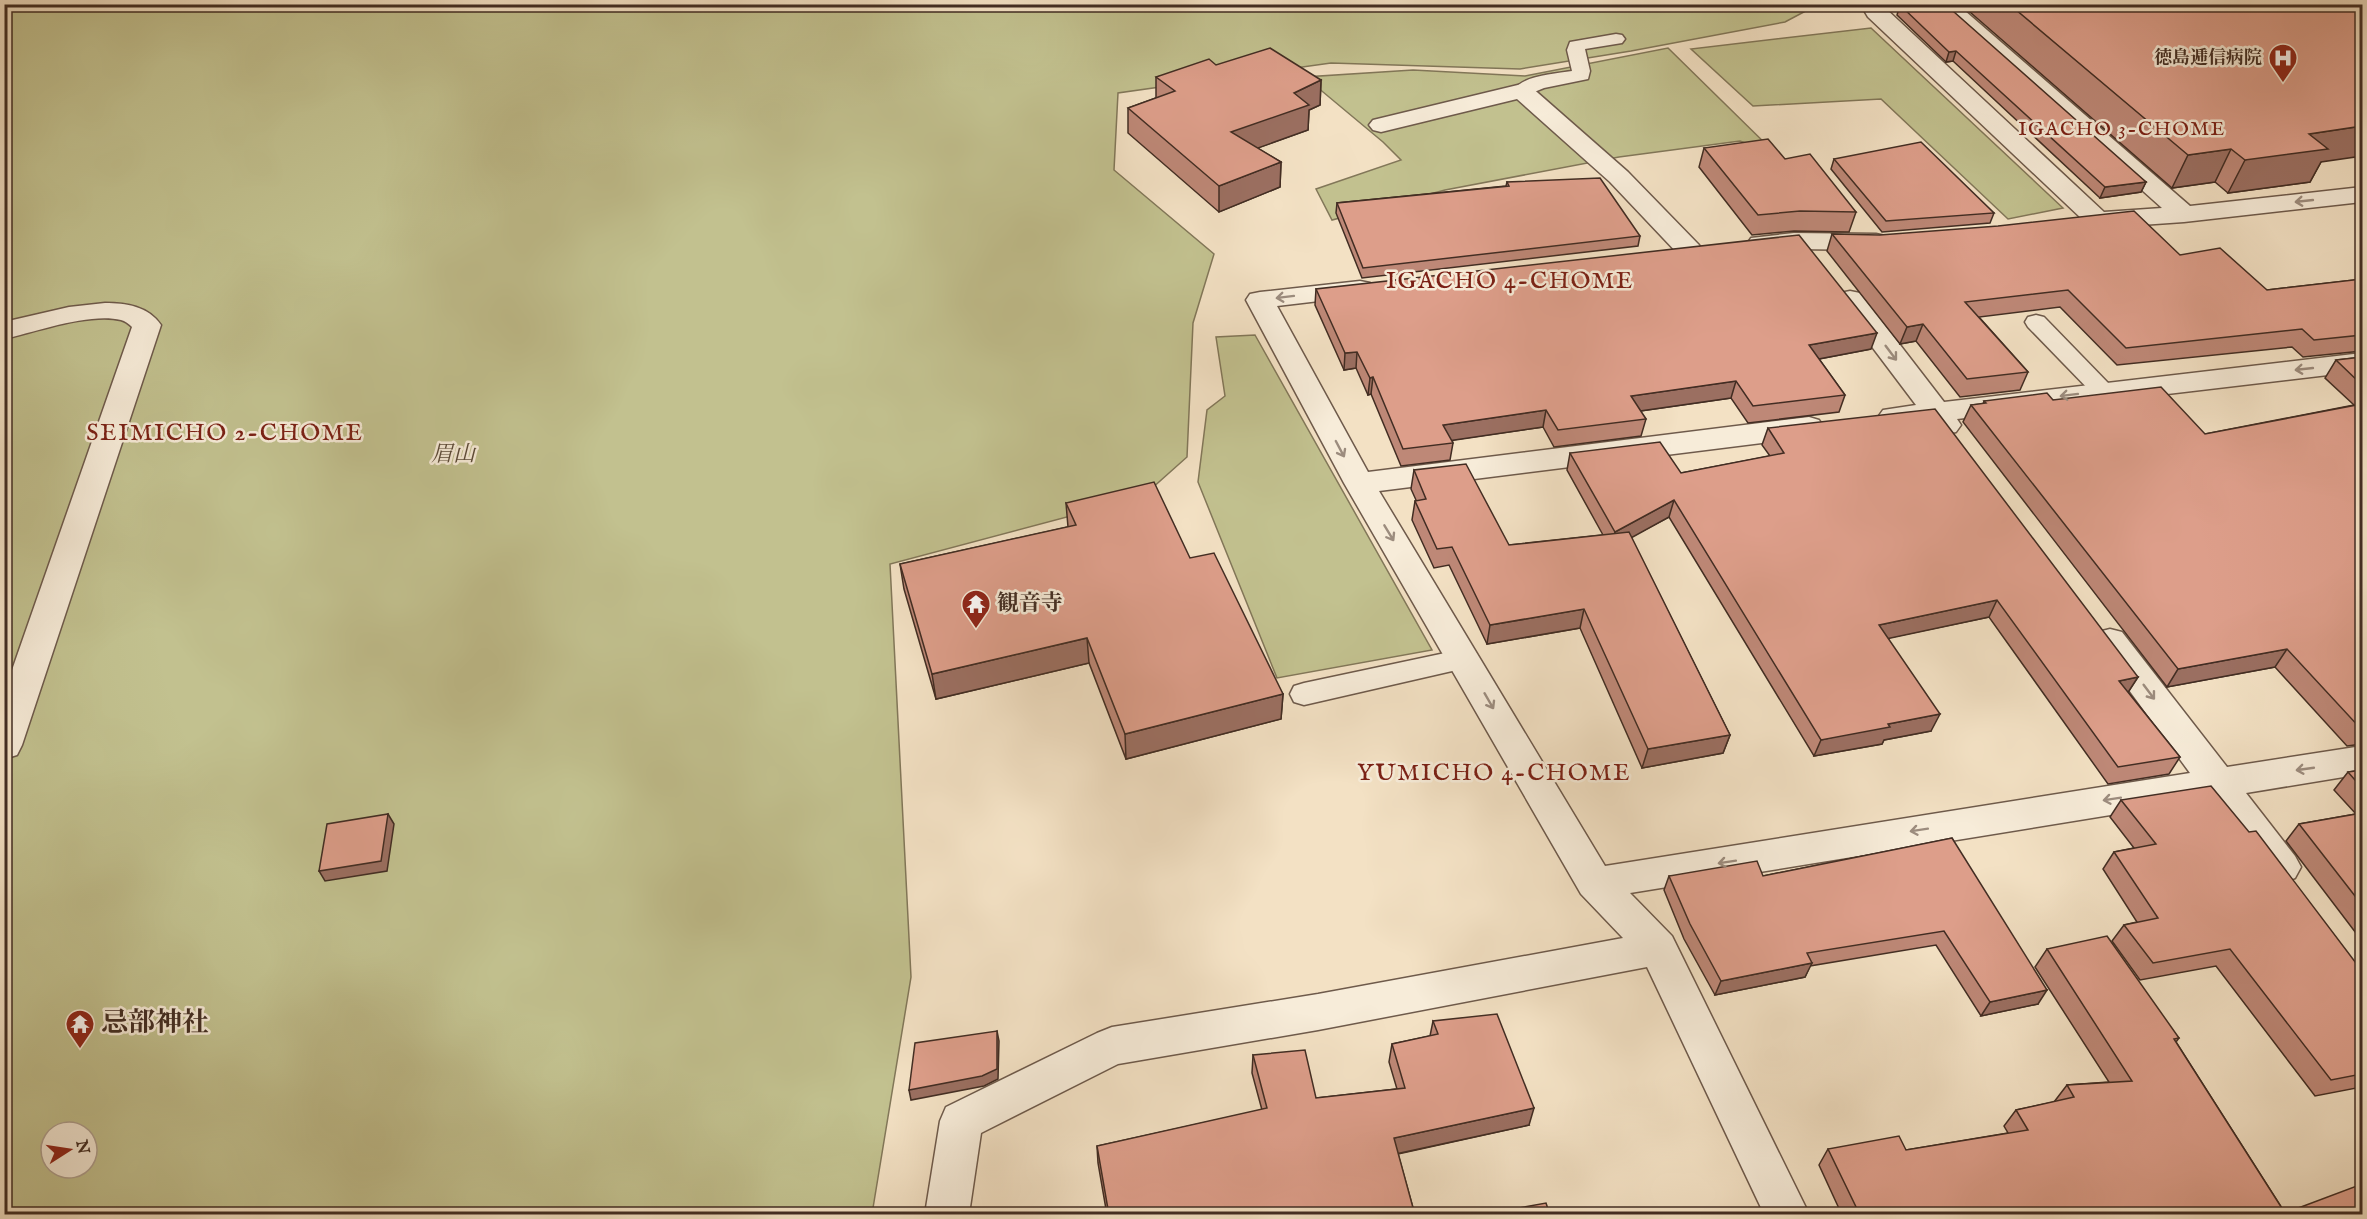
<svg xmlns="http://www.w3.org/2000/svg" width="2367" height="1219" font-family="'IM FELL English','Noto Serif JP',serif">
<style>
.green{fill:#c2c18f;stroke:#827759;stroke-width:1.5;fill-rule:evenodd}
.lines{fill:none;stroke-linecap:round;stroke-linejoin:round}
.lane-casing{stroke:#6e5a4b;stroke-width:3}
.street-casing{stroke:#6e5a4b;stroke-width:3}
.lane{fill:#f7ecd9;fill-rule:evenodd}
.street{fill:#f7ecd9;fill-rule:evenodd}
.wall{fill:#be8877;stroke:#422d23;stroke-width:1.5}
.shaded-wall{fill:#9b6f61;stroke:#422d23;stroke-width:1.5}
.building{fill:#dd9e8a;stroke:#422d23;stroke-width:1.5}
.oneway{stroke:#9c8c7e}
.labels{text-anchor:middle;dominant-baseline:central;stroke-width:5;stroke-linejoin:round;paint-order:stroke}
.far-poi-label{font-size:18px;font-weight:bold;fill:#422d23;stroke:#f7ecd9;text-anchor:end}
.far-neighbourhood-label{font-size:20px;letter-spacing:1.5px;fill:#7a1f14;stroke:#f7ecd9}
.park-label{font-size:22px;font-style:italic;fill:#5c4b39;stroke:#f7ecd9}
.poi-label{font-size:22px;font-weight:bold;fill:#422d23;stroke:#f7ecd9;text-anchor:start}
.neighbourhood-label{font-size:24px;letter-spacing:1.5px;fill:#7a1f14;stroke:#f7ecd9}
.near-poi-label{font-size:27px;font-weight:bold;fill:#422d23;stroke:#f7ecd9;text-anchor:start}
</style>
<rect width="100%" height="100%" fill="#f3e1c4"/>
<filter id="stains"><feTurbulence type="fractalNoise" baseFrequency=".00333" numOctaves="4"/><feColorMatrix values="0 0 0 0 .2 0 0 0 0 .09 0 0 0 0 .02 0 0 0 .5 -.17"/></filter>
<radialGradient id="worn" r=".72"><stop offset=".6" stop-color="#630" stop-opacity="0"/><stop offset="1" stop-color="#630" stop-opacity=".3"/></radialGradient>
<!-- green -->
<g class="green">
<path d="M 5,5 L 1817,5 L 1785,22 L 1631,51 L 1520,69 L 1331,63 L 1118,93 L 1114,170 L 1214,254 L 1193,323 L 1187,457 L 1142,497 L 890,564 L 911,977 L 872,1214 L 5,1214 ZM 51,1132 L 87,1132 L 87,1168 L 51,1168 Z"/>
<path d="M 1871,28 L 2063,208 L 2008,219 L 1881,99 L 1753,106 L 1691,49 Z"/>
<path d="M 1668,48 L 1776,154 L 1740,141 L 1619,157 L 1445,190 L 1332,220 L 1316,189 L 1401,160 L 1383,142 L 1305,77 L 1413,70 L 1525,76 Z"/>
<path d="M 1255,335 L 1432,650 L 1277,678 L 1198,482 L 1207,410 L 1225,396 L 1216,337 Z"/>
</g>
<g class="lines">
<!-- lane casing -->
<g class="lane-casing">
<g id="lane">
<path d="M 1616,34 L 1622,35 L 1625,39 L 1622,43 L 1585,49 L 1590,71 L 1588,79 L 1544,88 L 1522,97 L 1515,95 L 1513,91 C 1523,75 1554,74 1572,71 L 1567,50 L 1570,42 Z"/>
<path d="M 2036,315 L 2044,317 L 2111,386 L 2115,391 L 2111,396 L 2103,398 L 2095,396 L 2028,327 L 2025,322 L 2028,317 Z"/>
<path d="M 1464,649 L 1474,652 L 1478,659 L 1474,666 L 1304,705 L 1294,702 L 1290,694 L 1294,686 L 1304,683 Z"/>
</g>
</g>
<!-- street casing -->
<g class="street-casing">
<g id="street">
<path d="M 1934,4 L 1957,4 L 2190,206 L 2362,187 L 2362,202 L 2184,222 L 2098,228 L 2085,225 L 2082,219 L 1868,17 L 1865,12 L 1868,7 L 1876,6 L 1884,7 L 2104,212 L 2162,208 Z"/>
<path d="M 1522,84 L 1530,86 L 1628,172 L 1699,245 L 1703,251 L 1699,257 L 1690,259 L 1681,257 L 1610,182 L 1517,99 L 1381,132 L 1373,130 L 1369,125 L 1373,120 Z"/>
<path d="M 1794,233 L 1876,234 L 1885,236 L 1889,242 L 1885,248 L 1876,250 L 1794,249 L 1760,252 L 1751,250 L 1747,244 L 1751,238 Z"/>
<path d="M 1360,281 L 1370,283 L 1373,289 L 1370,295 L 1277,306 L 1368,472 L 1809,417 L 1819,420 L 1824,427 L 1819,434 L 1809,437 L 1379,491 L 1605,866 L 2190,773 L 2093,641 L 2098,632 L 2110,629 L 2122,632 L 2227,767 L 2362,746 L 2362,774 L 2246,793 L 2295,856 L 2301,867 L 2295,878 L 2282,883 L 2269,878 L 2209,799 L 1630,893 L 1672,936 L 1809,1214 L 1764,1214 L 1647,967 L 1318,1030 L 1118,1064 L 981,1133 L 969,1214 L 925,1214 L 940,1121 L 946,1107 L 1097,1033 L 1112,1027 L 1318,994 L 1623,938 L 1581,894 L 1344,483 L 1246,300 L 1250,294 L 1260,292 Z"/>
<path d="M 1850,291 L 1860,293 L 1944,402 L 2362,353 L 2362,371 L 1957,419 L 1961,425 L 1956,432 C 1943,435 1937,433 1928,422 L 1893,426 L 1883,424 L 1878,417 L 1883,410 L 1916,405 L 1836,299 L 1840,293 Z"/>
<path d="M 105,303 C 126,303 148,306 161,325 L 22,745 L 17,755 L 4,759 L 4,693 L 132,327 C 129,324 125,321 121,320 C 90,312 35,332 4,339 L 4,322 L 69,307 Z"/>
</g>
</g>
<!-- lane -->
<use href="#lane" class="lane"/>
<!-- street -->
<use href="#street" class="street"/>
</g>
<!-- wall -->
<g class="wall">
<path d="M 1963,4 L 2362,4 L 2321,162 L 2310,182 L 2228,193 L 2215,182 L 2172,188 L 1963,6 Z"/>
<path d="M 1900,5 L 2146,182 L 2141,192 L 2100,198 L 1953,61 L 1946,62 L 1897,15 Z"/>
<path d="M 1216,65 L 1321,80 L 1320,105 L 1309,110 L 1308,130 L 1257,148 L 1281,162 L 1280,187 L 1219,212 L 1128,133 L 1128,108 L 1156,98 L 1156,77 Z"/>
<path d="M 1704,148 L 1785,159 L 1856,212 L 1849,232 L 1794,231 L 1752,235 L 1699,167 Z"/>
<path d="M 1834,159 L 1994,213 L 1990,223 L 1882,232 L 1831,169 Z"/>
<path d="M 1507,182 L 1640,236 L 1638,246 L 1362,278 L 1336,213 L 1337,203 L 1506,186 Z"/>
<path d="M 1832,234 L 2180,255 L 2267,290 L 2362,279 L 2362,351 L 2303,357 L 2292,347 L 2117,365 L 2060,307 L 1979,317 L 2028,372 L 2020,390 L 1960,397 L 1916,341 L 1900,344 L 1827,251 Z"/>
<path d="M 1316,289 L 1871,349 L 1819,359 L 1845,395 L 1839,412 L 1748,423 L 1731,398 L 1640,411 L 1646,419 L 1641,436 L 1554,447 L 1543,427 L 1452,440 L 1453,443 L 1450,460 L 1401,466 L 1371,394 L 1368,395 L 1356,368 L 1344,370 L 1315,305 Z"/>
<path d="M 2362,357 L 2362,744 L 2347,746 L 2275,667 L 2167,687 L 1963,422 L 1971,405 L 1983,404 L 1984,401 L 2053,400 L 2205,434 L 2354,405 L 2325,378 L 2336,360 Z"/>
<path d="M 1768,428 L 2138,677 L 2128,692 L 2180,757 L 2169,774 L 2108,784 L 1989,617 L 1888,638 L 1931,731 L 1884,740 L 1882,744 L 1814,756 L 1669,517 L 1631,537 L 1730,735 L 1723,753 L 1642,768 L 1580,628 L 1487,644 L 1449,565 L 1434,568 L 1412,520 L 1415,501 L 1416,500 L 1411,489 L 1414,470 L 1509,545 L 1603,535 L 1567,470 L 1570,453 L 1681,473 L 1770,456 L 1762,445 Z"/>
<path d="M 1066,503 L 1190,558 L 1283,694 L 1281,719 L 1126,759 L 1089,663 L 936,699 L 904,589 L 900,564 L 1068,527 Z"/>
<path d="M 2362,770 L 2362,941 L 2286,841 L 2299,824 L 2356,814 L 2334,790 L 2348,772 Z"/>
<path d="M 2121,800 L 2362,971 L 2362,1087 L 2315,1096 L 2216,966 L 2140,980 L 2112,941 L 2124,925 L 2137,922 L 2103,869 L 2114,852 L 2134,848 L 2110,817 Z"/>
<path d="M 1952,838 L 2038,1004 L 1981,1016 L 1936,945 L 1810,966 L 1805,977 L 1715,995 L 1684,939 L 1664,890 L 1669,876 L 1763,876 Z"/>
<path d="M 2047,949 L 2179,1038 L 2176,1042 L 2285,1213 L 2362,1215 L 1842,1215 L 1819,1165 L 1828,1149 L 1906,1150 L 2008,1133 L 2004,1126 L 2016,1110 L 2054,1102 L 2067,1085 L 2109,1082 L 2035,967 Z"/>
<path d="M 1433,1021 L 1529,1125 L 1398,1154 L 1415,1215 L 1107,1215 L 1098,1163 L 1097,1146 L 1262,1110 L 1252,1073 L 1253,1055 L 1316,1098 L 1397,1089 L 1389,1062 L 1392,1044 L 1430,1036 Z"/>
</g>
<!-- shaded-wall -->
<g class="shaded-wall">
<path d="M 1956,51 L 1953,61 L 1946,62 L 1949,52 Z"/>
<path d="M 1321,80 L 1320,105 L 1309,110 L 1308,130 L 1230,158 L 1231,132 L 1294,93 Z"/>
<path d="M 2362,126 L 2362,156 L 2321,162 L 2310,182 L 2228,193 L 2245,160 L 2309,134 Z"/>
<path d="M 2231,149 L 2215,182 L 2172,188 L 2188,155 Z"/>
<path d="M 1281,162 L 1280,187 L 1219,212 L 1219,186 Z"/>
<path d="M 2146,182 L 2141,192 L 2100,198 L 2105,187 Z"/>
<path d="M 1923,324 L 1916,341 L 1900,344 L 1907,327 Z"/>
<path d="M 1877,333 L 1871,349 L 1803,362 L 1809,345 Z"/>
<path d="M 1357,352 L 1356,368 L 1344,370 L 1345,353 Z"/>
<path d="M 1373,377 L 1371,394 L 1368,395 L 1370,378 Z"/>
<path d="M 1736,381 L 1731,398 L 1626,413 L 1631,396 Z"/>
<path d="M 1546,410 L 1543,427 L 1441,442 L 1443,425 Z"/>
<path d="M 1674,500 L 1669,517 L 1611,549 L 1615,532 Z"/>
<path d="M 1997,600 L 1989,617 L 1872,642 L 1879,625 Z"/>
<path d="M 1584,609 L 1580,628 L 1487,644 L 1490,625 Z"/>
<path d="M 1087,638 L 1089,663 L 936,699 L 932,674 Z"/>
<path d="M 2287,649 L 2275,667 L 2167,687 L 2178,669 Z"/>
<path d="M 2138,677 L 2127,694 L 2119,681 Z"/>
<path d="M 1283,694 L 1281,719 L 1126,759 L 1125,734 Z"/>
<path d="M 1940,714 L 1931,731 L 1884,740 L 1882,744 L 1814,756 L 1821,740 L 1888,724 Z"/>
<path d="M 1730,735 L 1723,753 L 1642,768 L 1648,749 Z"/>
<path d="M 388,814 L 394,824 L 387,871 L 325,881 L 319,871 Z"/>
<path d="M 1812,963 L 1805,977 L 1715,995 L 1721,981 Z"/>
<path d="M 2047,990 L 2038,1004 L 1981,1016 L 1990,1002 Z"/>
<path d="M 997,1031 L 999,1041 L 998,1079 L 984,1086 L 911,1100 L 909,1090 Z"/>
<path d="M 1534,1108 L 1529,1125 L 1391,1155 L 1394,1138 Z"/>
<path d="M 4,1145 L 10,1150 L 4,1179 Z"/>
</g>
<!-- building -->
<g class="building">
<path d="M 1905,4 L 1945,4 L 2146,182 L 2105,187 L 1956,51 L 1949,52 L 1900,5 Z"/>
<path d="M 2009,4 L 2362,4 L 2362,126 L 2309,134 L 2328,149 L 2245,160 L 2231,149 L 2188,155 Z"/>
<path d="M 1270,48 L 1321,80 L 1294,93 L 1309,105 L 1231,132 L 1281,162 L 1219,186 L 1128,108 L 1175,91 L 1156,77 L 1209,59 L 1216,65 Z"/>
<path d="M 1768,139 L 1785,159 L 1810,154 L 1856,212 L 1800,211 L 1758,215 L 1704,148 Z"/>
<path d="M 1921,142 L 1994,213 L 1886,221 L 1834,159 Z"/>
<path d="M 1600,178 L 1640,236 L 1363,268 L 1337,203 L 1509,186 L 1507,182 Z"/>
<path d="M 2134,211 L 2180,255 L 2220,248 L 2267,290 L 2362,279 L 2362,335 L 2314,340 L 2302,329 L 2126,348 L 2068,290 L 1965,302 L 2028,372 L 1967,379 L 1923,324 L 1907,327 L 1832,234 L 1880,235 L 1998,226 Z"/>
<path d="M 1799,235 L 1877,333 L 1809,345 L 1845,395 L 1753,406 L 1736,381 L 1631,396 L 1646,419 L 1558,430 L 1546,410 L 1443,425 L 1453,443 L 1403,449 L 1373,377 L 1370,378 L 1357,352 L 1345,353 L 1316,289 Z"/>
<path d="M 2362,357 L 2362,385 L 2336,360 Z"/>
<path d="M 2161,387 L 2205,434 L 2362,404 L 2362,728 L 2361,729 L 2287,649 L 2178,669 L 1971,405 L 1986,403 L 1984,401 L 2047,393 L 2053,400 Z"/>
<path d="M 1935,409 L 2138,677 L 2119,681 L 2180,757 L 2118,767 L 1997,600 L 1879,625 L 1940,714 L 1888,724 L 1890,727 L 1821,740 L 1674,500 L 1615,532 L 1570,453 L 1660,442 L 1681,473 L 1784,453 L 1768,428 Z"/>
<path d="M 1466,464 L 1509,545 L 1629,532 L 1730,735 L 1648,749 L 1584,609 L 1490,625 L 1452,547 L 1437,549 L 1415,501 L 1426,499 L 1414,470 Z"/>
<path d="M 1154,482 L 1190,558 L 1214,553 L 1283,694 L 1125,734 L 1087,638 L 932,674 L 900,564 L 1076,525 L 1066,503 Z"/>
<path d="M 2362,770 L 2362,788 L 2348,772 Z"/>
<path d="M 2211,786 L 2249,832 L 2256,831 L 2362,971 L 2362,1074 L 2331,1080 L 2230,949 L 2153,963 L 2124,925 L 2158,918 L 2114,852 L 2156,844 L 2121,800 Z"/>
<path d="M 2362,813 L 2362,905 L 2299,824 Z"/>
<path d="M 388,814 L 381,861 L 319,871 L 327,824 Z"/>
<path d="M 1952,838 L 2047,990 L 1990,1002 L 1944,931 L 1807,953 L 1812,963 L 1721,981 L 1690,924 L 1669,876 L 1757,861 L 1763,876 Z"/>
<path d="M 2107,936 L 2179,1038 L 2174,1039 L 2285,1213 L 2362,1184 L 2362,1215 L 1860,1215 L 1828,1149 L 1899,1136 L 1906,1150 L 2028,1130 L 2016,1110 L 2074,1097 L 2067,1085 L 2132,1081 L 2047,949 Z"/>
<path d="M 1497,1014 L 1534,1108 L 1394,1138 L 1415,1215 L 1109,1215 L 1097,1146 L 1267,1108 L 1253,1055 L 1305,1050 L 1316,1098 L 1405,1088 L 1392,1044 L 1438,1034 L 1433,1021 Z"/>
<path d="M 997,1031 L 997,1069 L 982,1076 L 909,1090 L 915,1043 Z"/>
<path d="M 1546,1203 L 1550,1215 L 1481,1215 Z"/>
</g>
<!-- one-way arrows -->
<defs><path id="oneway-shaft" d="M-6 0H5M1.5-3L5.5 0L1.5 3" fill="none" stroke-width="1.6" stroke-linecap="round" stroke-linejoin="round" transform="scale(1.5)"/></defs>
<g class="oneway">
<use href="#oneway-shaft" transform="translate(2304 201) rotate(174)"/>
<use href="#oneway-shaft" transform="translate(1285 297) rotate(173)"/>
<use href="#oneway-shaft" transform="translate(1891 353) rotate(53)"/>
<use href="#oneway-shaft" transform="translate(2304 369) rotate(174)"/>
<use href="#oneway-shaft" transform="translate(2069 395) rotate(173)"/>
<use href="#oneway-shaft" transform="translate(1340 449) rotate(62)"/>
<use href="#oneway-shaft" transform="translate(1389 533) rotate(59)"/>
<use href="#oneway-shaft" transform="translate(2149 692) rotate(53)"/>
<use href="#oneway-shaft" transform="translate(1489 701) rotate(60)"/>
<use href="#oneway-shaft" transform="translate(2305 769) rotate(172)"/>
<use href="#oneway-shaft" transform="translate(2112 799) rotate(171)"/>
<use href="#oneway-shaft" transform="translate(1919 830) rotate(171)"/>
<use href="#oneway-shaft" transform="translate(1727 862) rotate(171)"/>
</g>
<!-- icons -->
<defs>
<g id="hospital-pin" transform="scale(1.5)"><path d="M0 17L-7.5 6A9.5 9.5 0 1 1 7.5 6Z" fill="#8f2418" stroke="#f7ecd9"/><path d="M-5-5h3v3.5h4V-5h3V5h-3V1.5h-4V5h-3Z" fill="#fff"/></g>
<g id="temple-pin" transform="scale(1.5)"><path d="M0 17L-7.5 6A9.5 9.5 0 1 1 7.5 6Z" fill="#8f2418" stroke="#f7ecd9"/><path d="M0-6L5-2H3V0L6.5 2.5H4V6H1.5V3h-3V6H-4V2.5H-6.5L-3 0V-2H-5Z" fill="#fff"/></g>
</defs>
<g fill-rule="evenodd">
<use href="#hospital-pin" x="2283" y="58"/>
<use href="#temple-pin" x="976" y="604"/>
<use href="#temple-pin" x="80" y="1024"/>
</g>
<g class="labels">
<!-- far-poi labels -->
<g class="far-poi-label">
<text x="2262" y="58">徳島逓信病院</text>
</g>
<!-- far-neighbourhood labels -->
<g class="far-neighbourhood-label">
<text x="2122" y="129">IGACHO 3-CHOME</text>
</g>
<!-- park labels -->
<g class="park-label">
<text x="453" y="455">眉山</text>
</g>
<!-- poi labels -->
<g class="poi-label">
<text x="997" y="604">観音寺</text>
</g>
<!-- neighbourhood labels -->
<g class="neighbourhood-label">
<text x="1510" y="281">IGACHO 4-CHOME</text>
<text x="225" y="433">SEIMICHO 2-CHOME</text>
<text x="1494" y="773">YUMICHO 4-CHOME</text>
</g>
<!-- near-poi labels -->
<g class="near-poi-label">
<text x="101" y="1024">忌部神社</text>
</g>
</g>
<!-- margin -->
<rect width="2367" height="1219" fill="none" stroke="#f3e1c4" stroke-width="24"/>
<rect x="6" y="6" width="2355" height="1207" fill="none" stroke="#422d23" stroke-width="3"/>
<rect x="12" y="12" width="2343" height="1195" fill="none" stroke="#422d23" stroke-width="1.5"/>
<!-- north arrow -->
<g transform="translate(69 1150) rotate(78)"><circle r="28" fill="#f7ecd9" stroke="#afa090" stroke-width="1.5"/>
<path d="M0-4.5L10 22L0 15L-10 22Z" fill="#8f2418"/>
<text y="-9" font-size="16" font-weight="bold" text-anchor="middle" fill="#422d23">N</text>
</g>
<rect width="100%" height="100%" filter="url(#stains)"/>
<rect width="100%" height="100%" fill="url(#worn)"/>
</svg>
